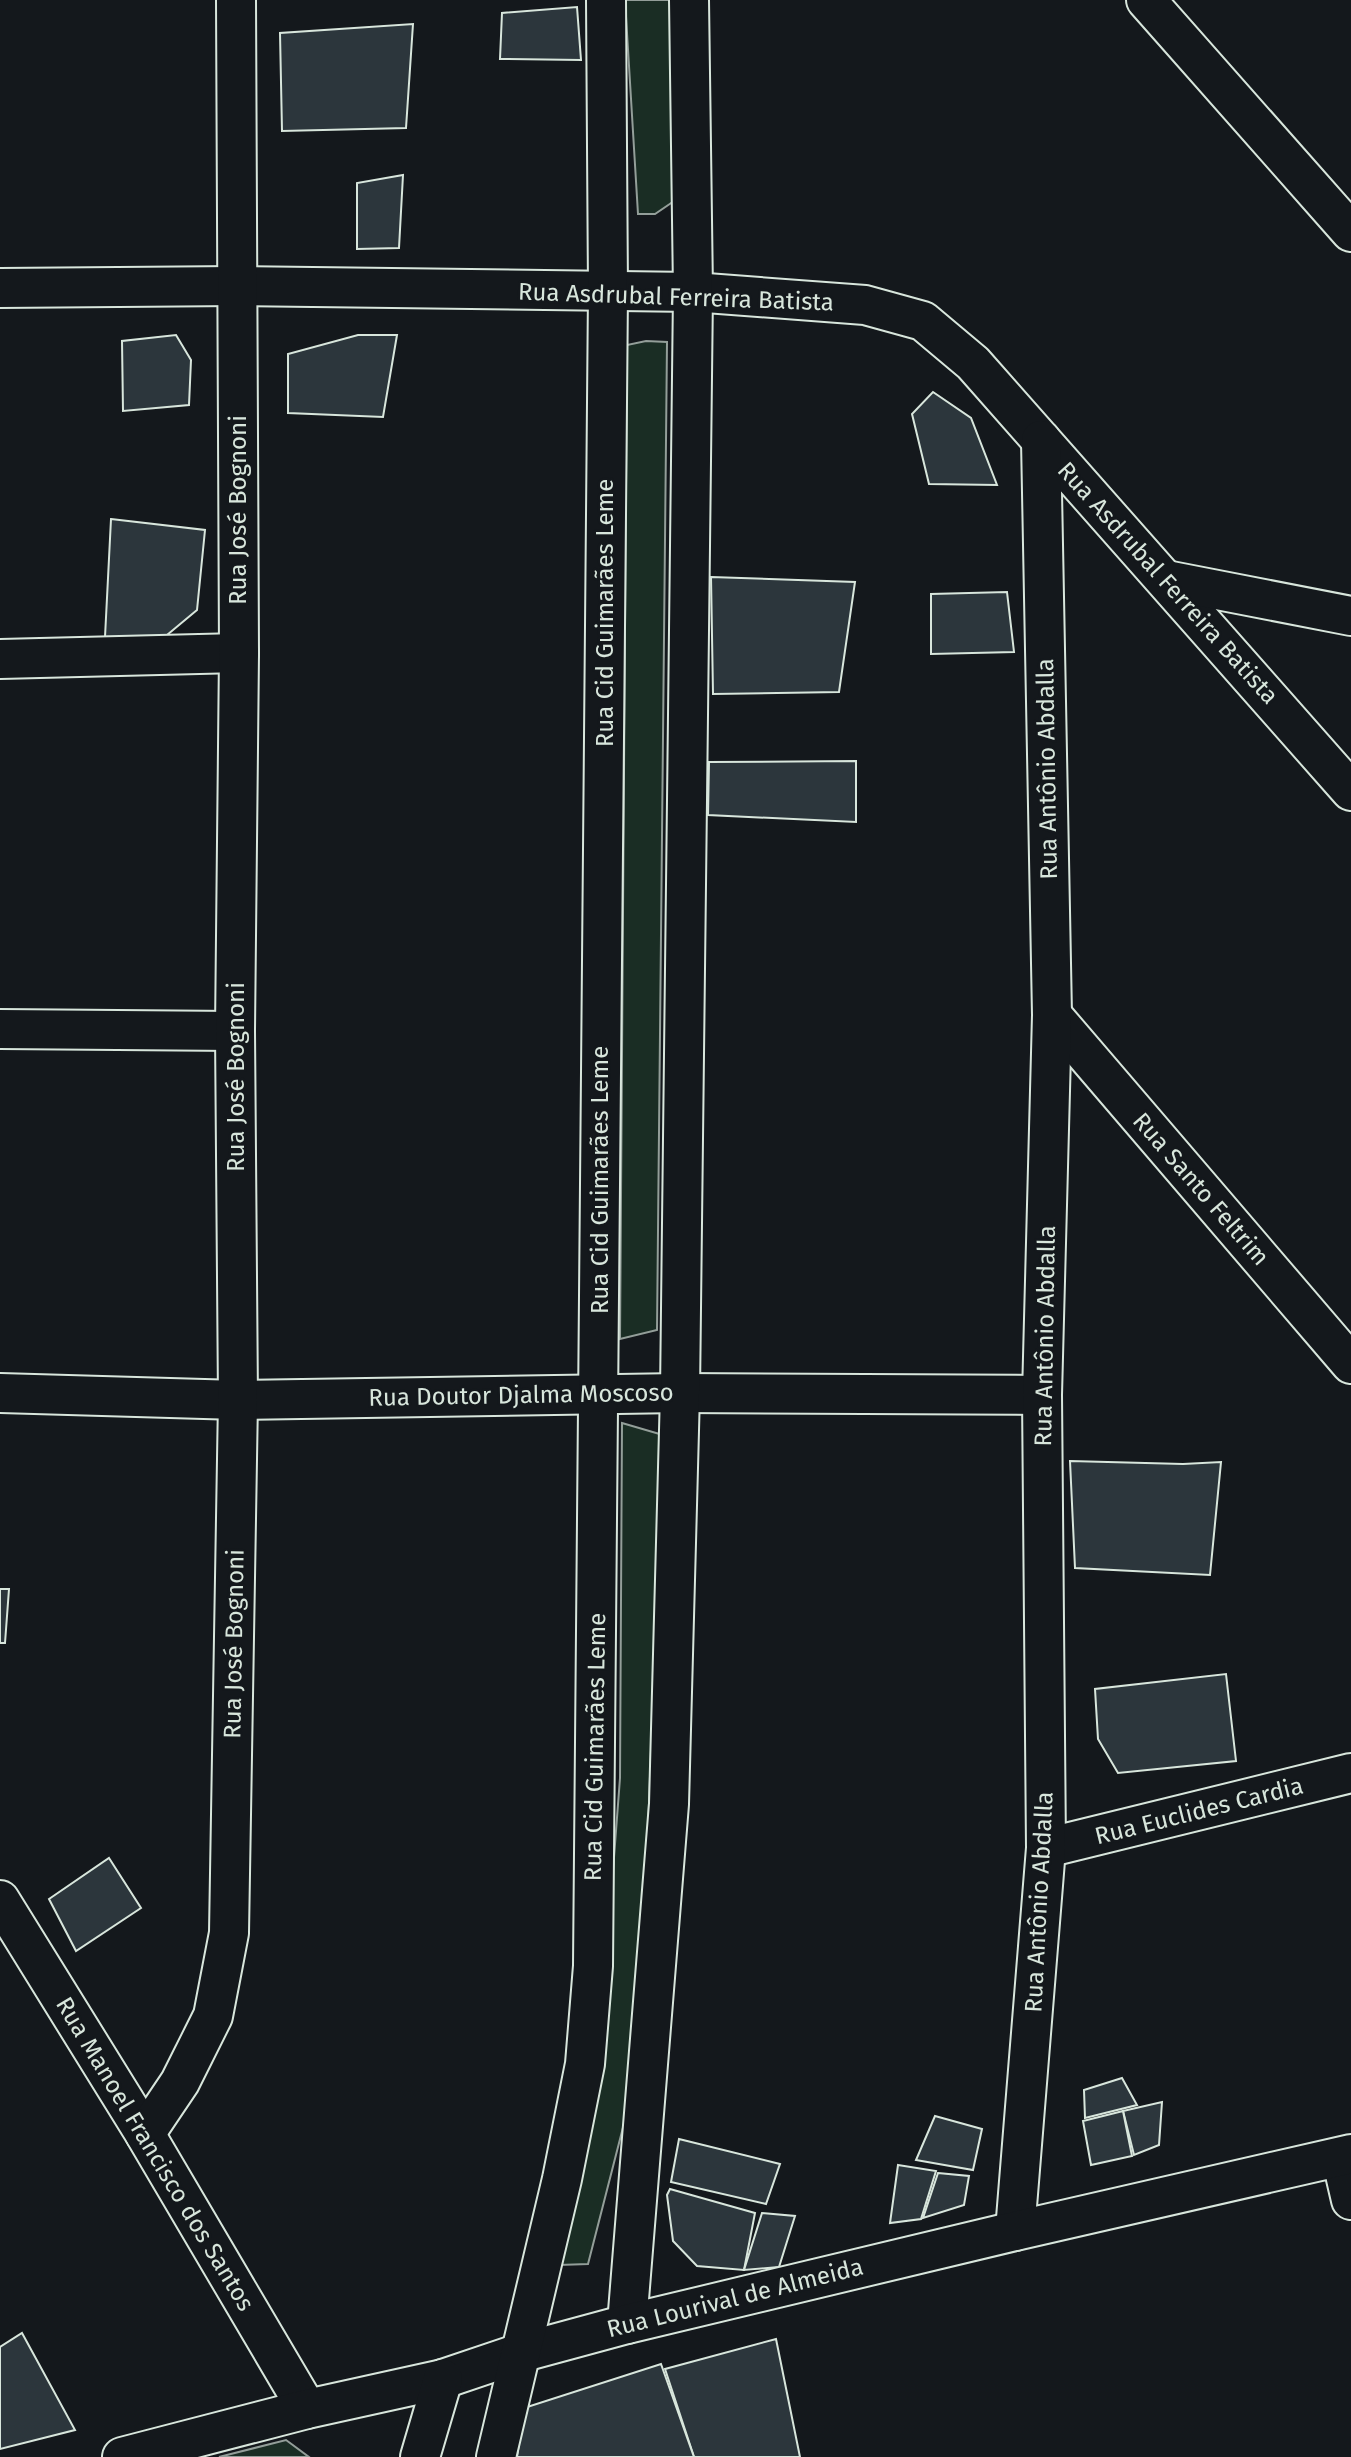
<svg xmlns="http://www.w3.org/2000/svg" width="1351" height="2457" font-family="'Fira Sans',sans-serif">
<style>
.green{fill:#1a2d24;stroke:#939e99;stroke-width:2}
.building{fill:#2c363c;stroke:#d8e6dc;stroke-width:2}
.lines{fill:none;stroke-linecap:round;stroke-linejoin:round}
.minor-casing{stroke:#d8e6dc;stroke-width:42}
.minor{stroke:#14181c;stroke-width:38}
.labels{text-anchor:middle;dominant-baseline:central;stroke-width:5;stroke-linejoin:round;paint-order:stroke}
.street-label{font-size:24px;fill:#d8e6dc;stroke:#14181c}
</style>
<rect width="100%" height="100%" fill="#14181c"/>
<!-- green -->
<g class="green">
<path d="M 625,0 L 672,0 L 677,199 L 655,214 L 638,214 Z"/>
<path d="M 646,341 L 667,342 L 657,1330 L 620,1339 L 627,345 Z"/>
<path d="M 622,1423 L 663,1435 L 639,2065 L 588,2264 L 559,2265 L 598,2069 L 620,1778 Z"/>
<path d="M 286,2440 L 309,2457 L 219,2457 Z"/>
</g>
<!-- building -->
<g class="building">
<path d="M 577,7 L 581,60 L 500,59 L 502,13 Z"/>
<path d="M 413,24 L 406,128 L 282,131 L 280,33 Z"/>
<path d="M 403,175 L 399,248 L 357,249 L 357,183 Z"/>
<path d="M 176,335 L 191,360 L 189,405 L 123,411 L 122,341 Z"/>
<path d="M 358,335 L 397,335 L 383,417 L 288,413 L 288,354 Z"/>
<path d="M 933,392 L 971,418 L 997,485 L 929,484 L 912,414 Z"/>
<path d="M 111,519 L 205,530 L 197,610 L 161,640 L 105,637 Z"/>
<path d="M 711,577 L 855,582 L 839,692 L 713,694 Z"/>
<path d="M 1007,592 L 1014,652 L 931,654 L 931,594 Z"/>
<path d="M 856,761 L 856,822 L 708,815 L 709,762 Z"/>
<path d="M 1070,1461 L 1183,1464 L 1221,1462 L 1210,1575 L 1075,1568 Z"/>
<path d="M 0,1589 L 9,1589 L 5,1643 L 0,1643 Z"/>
<path d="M 1226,1674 L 1236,1761 L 1118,1773 L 1098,1739 L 1095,1689 Z"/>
<path d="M 109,1858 L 141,1908 L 76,1951 L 49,1899 Z"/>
<path d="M 1122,2078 L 1137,2105 L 1085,2118 L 1084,2090 Z"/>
<path d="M 1162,2102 L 1159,2145 L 1134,2155 L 1123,2111 Z"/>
<path d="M 1123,2111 L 1132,2156 L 1091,2165 L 1083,2121 Z"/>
<path d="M 935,2116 L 982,2129 L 973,2170 L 916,2160 Z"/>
<path d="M 679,2139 L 780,2164 L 766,2204 L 671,2182 Z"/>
<path d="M 898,2165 L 936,2171 L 921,2219 L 890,2223 Z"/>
<path d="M 938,2173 L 969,2176 L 964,2205 L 923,2218 Z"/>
<path d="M 670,2189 L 755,2213 L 744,2270 L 697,2266 L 673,2241 L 667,2195 Z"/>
<path d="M 762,2213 L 795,2216 L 779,2267 L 744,2270 Z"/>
<path d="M 22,2333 L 75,2430 L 0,2449 L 0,2347 Z"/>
<path d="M 776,2339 L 800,2457 L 694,2457 L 665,2369 Z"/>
<path d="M 661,2364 L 694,2457 L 517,2457 L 524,2408 Z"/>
</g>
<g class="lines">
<!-- minor casing -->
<g class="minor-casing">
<g id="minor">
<path d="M 1146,0 L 1351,232"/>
<path d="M 0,288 L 236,286 L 693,292 L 865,305 L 923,321 L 973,363 L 1351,791"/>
<path d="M 1166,580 L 1351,616"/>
<path d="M 0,659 L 239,653"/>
<path d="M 1052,1015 L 1351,1364"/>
<path d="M 0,1029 L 235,1031"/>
<path d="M 0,1393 L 238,1400 L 680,1393 L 1042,1395"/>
<path d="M 1046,1848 L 1351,1773"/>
<path d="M 0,1900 L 145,2134 L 307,2409"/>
<path d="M 145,2134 L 180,2082 L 213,2016 L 229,1933 L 238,1400 L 235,1031 L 239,653 L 236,0"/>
<path d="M 1341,2157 L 1351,2200"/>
<path d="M 1015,2231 L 1046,1848 L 1042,1395 L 1052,1015 L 1041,440"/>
<path d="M 627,2324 L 669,1804 L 680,1393 L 693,292 L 689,0"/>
<path d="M 122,2457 L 307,2409 L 443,2379 L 520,2353 L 627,2324 L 1015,2231 L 1351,2154"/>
<path d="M 420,2457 L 443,2379"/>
<path d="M 496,2457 L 562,2179 L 585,2064 L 593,1966 L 608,291 L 606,0"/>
</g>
</g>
<!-- minor -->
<use href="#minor" class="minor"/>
</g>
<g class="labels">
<!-- street labels -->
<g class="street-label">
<text transform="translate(676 297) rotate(2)">Rua Asdrubal Ferreira Batista</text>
<text transform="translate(238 510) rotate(-90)">Rua José Bognoni</text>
<text transform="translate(1168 583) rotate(48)">Rua Asdrubal Ferreira Batista</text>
<text transform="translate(605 613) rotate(-90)">Rua Cid Guimarães Leme</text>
<text transform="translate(1047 769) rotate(-91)">Rua Antônio Abdalla</text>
<text transform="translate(236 1077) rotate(-90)">Rua José Bognoni</text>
<text transform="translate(600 1180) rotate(-90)">Rua Cid Guimarães Leme</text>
<text transform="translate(1201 1189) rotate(49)">Rua Santo Feltrim</text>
<text transform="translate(1045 1336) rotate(-89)">Rua Antônio Abdalla</text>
<text transform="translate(521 1395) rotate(-1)">Rua Doutor Djalma Moscoso</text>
<text transform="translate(234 1644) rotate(-89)">Rua José Bognoni</text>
<text transform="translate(595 1747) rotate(-89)">Rua Cid Guimarães Leme</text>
<text transform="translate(1199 1811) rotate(-14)">Rua Euclides Cardia</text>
<text transform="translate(1039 1902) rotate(-87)">Rua Antônio Abdalla</text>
<text transform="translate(155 2154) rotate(59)">Rua Manoel Francisco dos Santos</text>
<text transform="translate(735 2298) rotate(-14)">Rua Lourival de Almeida</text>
</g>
</g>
</svg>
